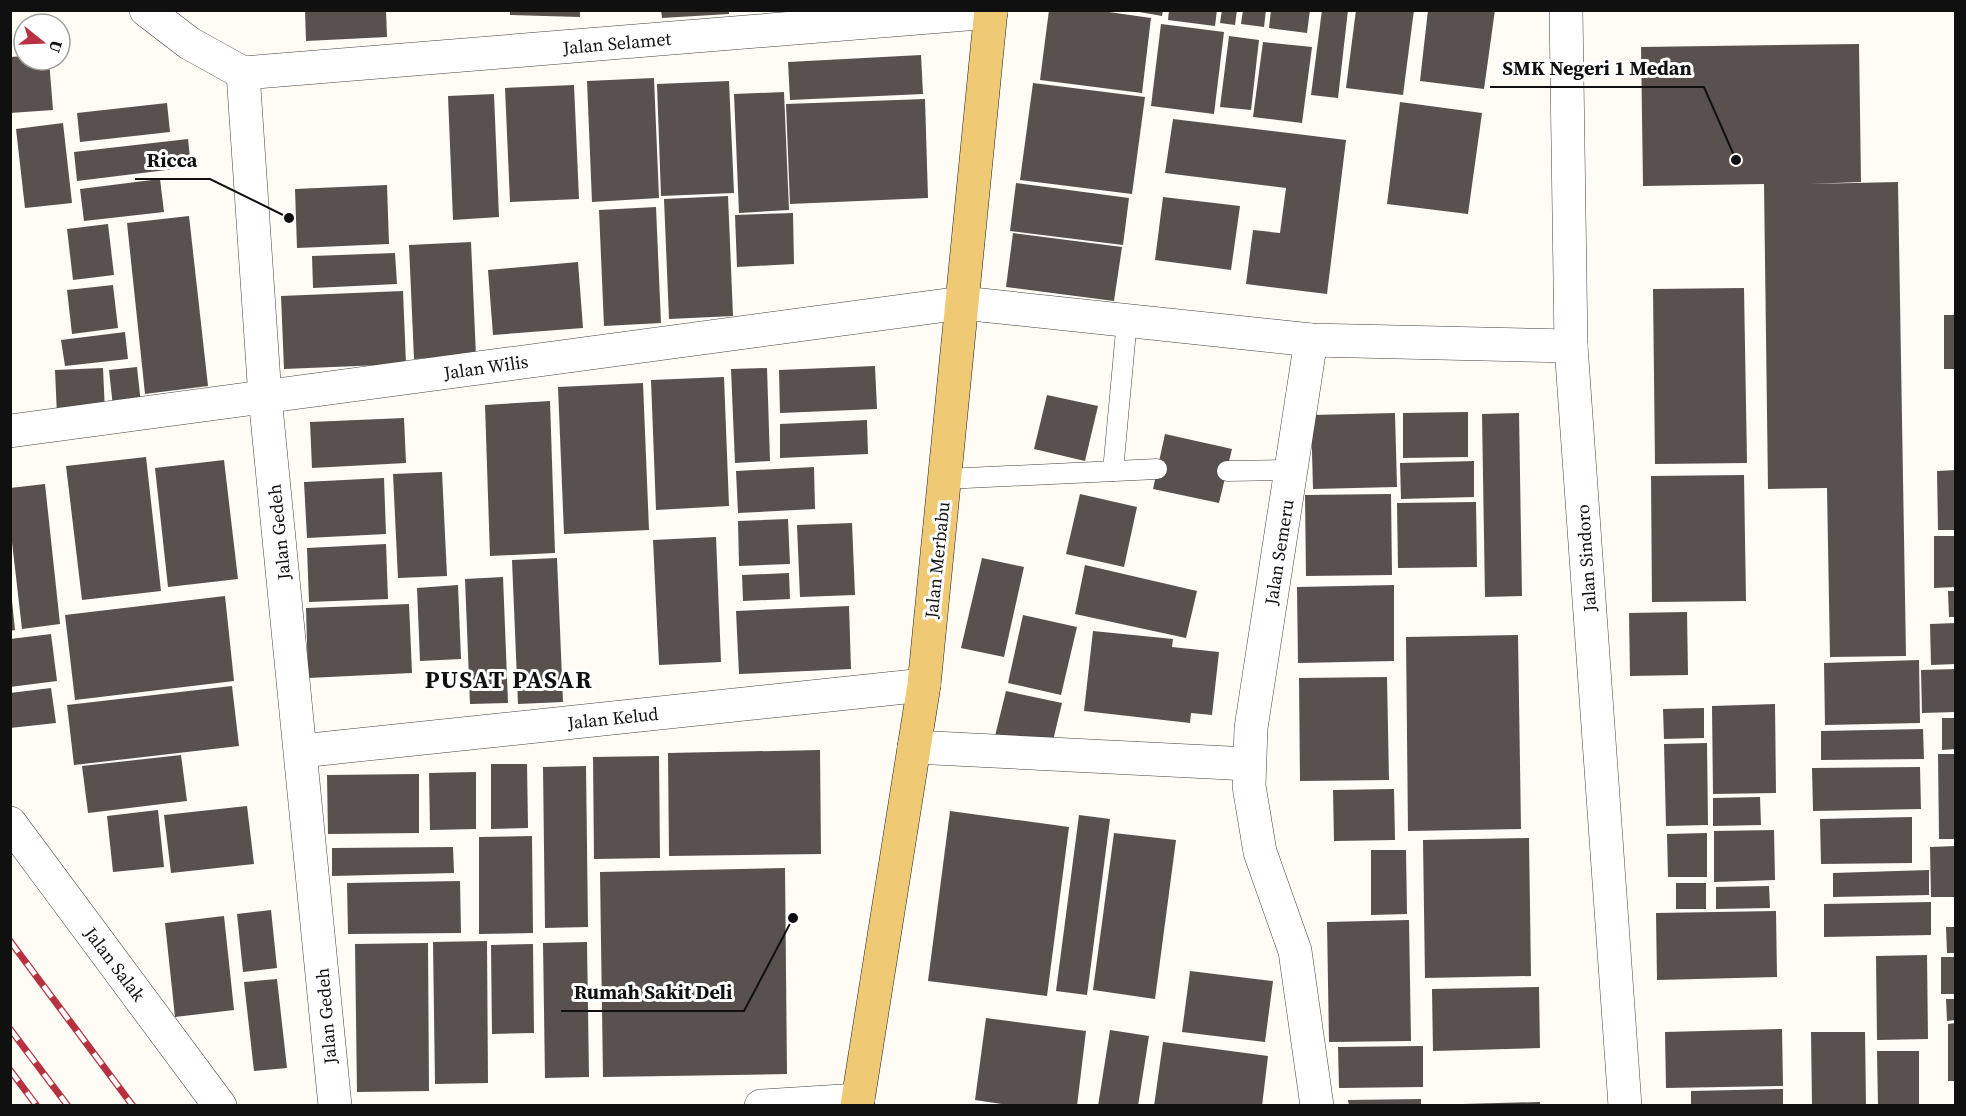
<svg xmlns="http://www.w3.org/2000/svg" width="1966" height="1116" font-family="'Source Serif 4',serif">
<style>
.building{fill:#59514d}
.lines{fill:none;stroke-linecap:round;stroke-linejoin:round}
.lane-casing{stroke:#434343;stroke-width:21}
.street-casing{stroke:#434343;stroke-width:34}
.primary-casing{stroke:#212121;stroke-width:34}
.lane{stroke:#fff;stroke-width:20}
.street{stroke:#fff;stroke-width:33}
.primary{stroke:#efc974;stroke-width:33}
.rail-casing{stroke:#b83140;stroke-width:7}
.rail{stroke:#fff;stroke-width:4.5;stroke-dasharray:14;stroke-linecap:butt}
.labels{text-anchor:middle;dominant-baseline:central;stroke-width:6;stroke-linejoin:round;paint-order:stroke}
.street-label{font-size:18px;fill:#101010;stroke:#fff}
.district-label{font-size:24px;font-weight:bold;letter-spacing:1.5px;fill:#101010;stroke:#fff}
.leader{fill:none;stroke:#101010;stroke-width:2}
.callout-dot{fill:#101010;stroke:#fff;stroke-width:2}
.callout-label{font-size:20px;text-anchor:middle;font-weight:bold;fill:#101010;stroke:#fff;stroke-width:6;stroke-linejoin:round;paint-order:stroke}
</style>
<rect width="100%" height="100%" fill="#fefcf5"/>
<!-- building -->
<g class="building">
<path d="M 305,10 L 386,10 L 387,37 L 306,41 Z"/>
<path d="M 510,10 L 580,10 L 580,17 L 510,15 Z"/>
<path d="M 661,10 L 729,10 L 729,14 L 662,18 Z"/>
<path d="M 1049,10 L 1095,10 L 1151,18 L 1142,93 L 1040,80 Z"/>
<path d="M 1128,10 L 1163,10 L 1162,16 Z"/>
<path d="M 1169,10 L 1217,10 L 1215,26 L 1168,20 Z"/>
<path d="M 1222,10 L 1237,10 L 1235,25 L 1220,23 Z"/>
<path d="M 1243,10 L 1266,10 L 1264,27 L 1241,24 Z"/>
<path d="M 1271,10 L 1310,10 L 1307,33 L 1269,28 Z"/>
<path d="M 1322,10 L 1348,10 L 1338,98 L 1311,95 Z"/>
<path d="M 1356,10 L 1414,10 L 1403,95 L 1346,88 Z"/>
<path d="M 1428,10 L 1495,10 L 1484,89 L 1420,81 Z"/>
<path d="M 1161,24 L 1224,32 L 1214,114 L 1151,106 Z"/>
<path d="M 1229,36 L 1259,40 L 1251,110 L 1220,107 Z"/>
<path d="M 1263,42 L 1312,47 L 1302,123 L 1253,117 Z"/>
<path d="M 1859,44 L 1861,182 L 1810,184 L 1898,182 L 1906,656 L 1830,657 L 1827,488 L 1768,489 L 1764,184 L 1643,186 L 1641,47 Z"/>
<path d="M 921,55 L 923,94 L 790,100 L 788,62 Z"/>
<path d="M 24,56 L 24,60 L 49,60 L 53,110 L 10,113 L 10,57 Z"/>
<path d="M 654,78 L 659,198 L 592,202 L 587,81 Z"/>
<path d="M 729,81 L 734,193 L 661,196 L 657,84 Z"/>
<path d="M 1033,83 L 1145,97 L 1132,194 L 1020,180 Z"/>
<path d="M 574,85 L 579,199 L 510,202 L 505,88 Z"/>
<path d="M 784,92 L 789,210 L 739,213 L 734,94 Z"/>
<path d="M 494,94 L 499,217 L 453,220 L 448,96 Z"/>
<path d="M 925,99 L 928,198 L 790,204 L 786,104 Z"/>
<path d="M 1400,102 L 1482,113 L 1468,214 L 1387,204 Z"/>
<path d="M 167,103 L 170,132 L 80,142 L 77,113 Z"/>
<path d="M 1173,119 L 1346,140 L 1327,294 L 1246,284 L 1253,230 L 1280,233 L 1286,188 L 1165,173 Z"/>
<path d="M 63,123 L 72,203 L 25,208 L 16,129 Z"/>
<path d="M 188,139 L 191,167 L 77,181 L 74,152 Z"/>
<path d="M 160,179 L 164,212 L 84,221 L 80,189 Z"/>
<path d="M 1016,183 L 1129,198 L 1123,245 L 1010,231 Z"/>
<path d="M 387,185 L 389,244 L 297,248 L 295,189 Z"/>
<path d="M 728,196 L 733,316 L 669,319 L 664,199 Z"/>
<path d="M 1163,197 L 1240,206 L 1231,270 L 1155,260 Z"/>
<path d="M 656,207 L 661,323 L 604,326 L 599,210 Z"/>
<path d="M 793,213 L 794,264 L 737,267 L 735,215 Z"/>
<path d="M 189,216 L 208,386 L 145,394 L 127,223 Z"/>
<path d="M 108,224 L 114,275 L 73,280 L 67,229 Z"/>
<path d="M 1013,233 L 1122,247 L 1114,301 L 1006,287 Z"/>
<path d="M 471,242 L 476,356 L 414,359 L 409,245 Z"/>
<path d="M 395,253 L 397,284 L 313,288 L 312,256 Z"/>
<path d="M 578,262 L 583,328 L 493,335 L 488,270 Z"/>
<path d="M 113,285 L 118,328 L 72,334 L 67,290 Z"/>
<path d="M 1744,288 L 1747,463 L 1655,464 L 1653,289 Z"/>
<path d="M 403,291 L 406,364 L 284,369 L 281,296 Z"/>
<rect x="1944" y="315" width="12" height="54"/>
<path d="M 125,332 L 128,359 L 65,366 L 61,340 Z"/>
<path d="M 875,366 L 877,409 L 780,413 L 779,370 Z"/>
<path d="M 137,367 L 141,404 L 113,407 L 109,370 Z"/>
<path d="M 103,368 L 105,413 L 57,415 L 55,370 Z"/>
<path d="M 767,368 L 770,461 L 735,463 L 731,369 Z"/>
<path d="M 724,377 L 729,506 L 656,510 L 651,380 Z"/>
<path d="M 643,383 L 649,530 L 564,534 L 558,387 Z"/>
<path d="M 1047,395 L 1098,406 L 1085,461 L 1034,449 Z"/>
<path d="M 550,401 L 555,553 L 490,556 L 485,405 Z"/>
<path d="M 1468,412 L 1468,457 L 1403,458 L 1403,413 Z"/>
<path d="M 1395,413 L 1397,487 L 1313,489 L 1311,415 Z"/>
<path d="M 1519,413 L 1522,596 L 1485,597 L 1482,414 Z"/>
<path d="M 404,418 L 406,463 L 312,468 L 310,422 Z"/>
<path d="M 867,420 L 868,454 L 780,458 L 780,424 Z"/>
<path d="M 1165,434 L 1232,449 L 1219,503 L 1153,489 Z"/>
<path d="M 146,457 L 161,591 L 82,600 L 66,466 Z"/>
<path d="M 224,460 L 238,579 L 168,587 L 155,468 Z"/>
<path d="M 1474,461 L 1474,497 L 1401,499 L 1400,463 Z"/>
<path d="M 814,467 L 815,509 L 738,513 L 736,471 Z"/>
<path d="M 1956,470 L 1956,530 L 1938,530 L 1937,471 Z"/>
<path d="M 442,472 L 447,576 L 398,578 L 393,474 Z"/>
<path d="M 1744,475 L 1746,601 L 1652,602 L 1651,476 Z"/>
<path d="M 384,478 L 386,534 L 307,538 L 304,482 Z"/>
<path d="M 45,484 L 60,624 L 22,629 L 10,525 L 10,488 Z"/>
<path d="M 1080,494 L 1137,507 L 1124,567 L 1066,554 Z"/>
<path d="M 1391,494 L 1392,575 L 1306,576 L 1305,495 Z"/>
<path d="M 1476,502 L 1477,567 L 1398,568 L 1397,503 Z"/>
<path d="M 788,519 L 790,564 L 739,566 L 738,521 Z"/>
<path d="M 852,523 L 855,595 L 800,597 L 797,525 Z"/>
<path d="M 1934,536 L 1956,536 L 1956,587 L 1934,588 Z"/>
<path d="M 716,537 L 721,662 L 659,665 L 653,540 Z"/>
<path d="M 386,544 L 388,599 L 309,602 L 307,548 Z"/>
<path d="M 557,558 L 563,702 L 518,704 L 512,560 Z"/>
<path d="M 982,558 L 1024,567 L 1004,657 L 961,648 Z"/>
<path d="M 1085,565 L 1197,591 L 1186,638 L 1075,614 Z"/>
<path d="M 789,573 L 790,599 L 743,601 L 742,575 Z"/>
<path d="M 503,577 L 508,703 L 470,704 L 465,579 Z"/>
<path d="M 458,585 L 461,659 L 420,661 L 417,588 Z"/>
<path d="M 1394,585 L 1394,661 L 1298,663 L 1297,587 Z"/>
<path d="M 1948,591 L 1956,591 L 1956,617 L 1949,617 Z"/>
<path d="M 225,596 L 234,681 L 75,700 L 65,615 Z"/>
<path d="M 12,601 L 15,630 L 10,631 L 10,602 Z"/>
<path d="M 409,604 L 412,673 L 308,678 L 306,608 Z"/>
<path d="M 849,606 L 851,669 L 739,674 L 736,611 Z"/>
<path d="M 1687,612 L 1688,675 L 1630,676 L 1629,613 Z"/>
<path d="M 1023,615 L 1077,627 L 1061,695 L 1008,683 Z"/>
<path d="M 1956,623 L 1956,664 L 1931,665 L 1930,624 Z"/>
<path d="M 1093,631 L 1173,639 L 1172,647 L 1219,652 L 1212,715 L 1191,713 L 1190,723 L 1084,711 Z"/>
<path d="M 51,634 L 57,681 L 10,687 L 10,639 Z"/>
<path d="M 1518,635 L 1521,829 L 1408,831 L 1406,637 Z"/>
<path d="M 1919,660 L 1920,723 L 1825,725 L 1824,663 Z"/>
<path d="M 1956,669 L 1956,712 L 1922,713 L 1921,670 Z"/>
<path d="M 1387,677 L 1389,780 L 1300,781 L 1299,678 Z"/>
<path d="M 232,686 L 239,746 L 74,765 L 67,705 Z"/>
<path d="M 51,688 L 56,723 L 10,728 L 10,693 Z"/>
<path d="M 1006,691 L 1062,703 L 1051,749 L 995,736 Z"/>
<path d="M 1775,704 L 1776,793 L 1713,794 L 1712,706 Z"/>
<path d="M 1704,708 L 1704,738 L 1664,739 L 1663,709 Z"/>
<path d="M 1942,718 L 1956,718 L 1956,749 L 1942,750 Z"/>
<path d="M 1923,729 L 1924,759 L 1821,760 L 1821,731 Z"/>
<path d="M 1707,743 L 1708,825 L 1666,826 L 1664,744 Z"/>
<path d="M 820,750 L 821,854 L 669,856 L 668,753 Z"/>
<path d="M 1938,754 L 1956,754 L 1956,839 L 1939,839 Z"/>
<path d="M 181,755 L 187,801 L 88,813 L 82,766 Z"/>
<path d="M 659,756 L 660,858 L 594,859 L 593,757 Z"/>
<path d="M 491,764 L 527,764 L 528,828 L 491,829 Z"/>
<path d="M 586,766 L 588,927 L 545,928 L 543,767 Z"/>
<path d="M 1920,767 L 1921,809 L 1813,811 L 1812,768 Z"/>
<path d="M 476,772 L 476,829 L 430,830 L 429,773 Z"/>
<path d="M 419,774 L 419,833 L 328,834 L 327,775 Z"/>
<path d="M 1394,789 L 1395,840 L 1334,841 L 1333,790 Z"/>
<path d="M 1760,797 L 1761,825 L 1713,826 L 1713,798 Z"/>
<path d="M 247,806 L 254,864 L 171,873 L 164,815 Z"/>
<path d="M 158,810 L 164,867 L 113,872 L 107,816 Z"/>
<path d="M 950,811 L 1069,827 L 1047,996 L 928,981 Z"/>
<path d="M 1079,815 L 1110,819 L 1087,995 L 1056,991 Z"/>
<path d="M 1912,817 L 1912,863 L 1821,864 L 1820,819 Z"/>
<path d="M 1774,830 L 1775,880 L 1714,882 L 1714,831 Z"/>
<path d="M 1114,833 L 1176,840 L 1155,999 L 1093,990 Z"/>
<path d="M 1707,833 L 1707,877 L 1668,877 L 1667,834 Z"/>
<path d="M 532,836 L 533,933 L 479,934 L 479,837 Z"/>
<path d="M 1529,838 L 1531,976 L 1425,978 L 1423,840 Z"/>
<path d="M 1956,846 L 1956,897 L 1931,897 L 1930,847 Z"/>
<path d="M 453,847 L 454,873 L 332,876 L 332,848 Z"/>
<path d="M 1371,850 L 1406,850 L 1407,914 L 1371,915 Z"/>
<path d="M 785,868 L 787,1074 L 603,1077 L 600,872 Z"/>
<path d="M 1929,870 L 1929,895 L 1833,897 L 1833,873 Z"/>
<path d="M 460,881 L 461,933 L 348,934 L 347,883 Z"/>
<rect x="1676" y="883" width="30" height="26"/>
<path d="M 1769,886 L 1770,908 L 1716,909 L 1716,887 Z"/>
<path d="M 1931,902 L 1931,935 L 1824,937 L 1824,904 Z"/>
<path d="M 271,910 L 277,968 L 243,972 L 237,914 Z"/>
<path d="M 1776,911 L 1777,977 L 1657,980 L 1656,913 Z"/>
<path d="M 224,916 L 234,1010 L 175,1017 L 165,923 Z"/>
<path d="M 1409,920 L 1411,1041 L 1329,1042 L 1327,922 Z"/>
<path d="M 1946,927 L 1956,927 L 1956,953 L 1947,953 Z"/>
<path d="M 487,941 L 488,1083 L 435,1084 L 433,942 Z"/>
<path d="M 587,942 L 589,1077 L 545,1078 L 543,943 Z"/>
<path d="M 428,943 L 429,1091 L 357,1092 L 355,944 Z"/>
<path d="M 533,944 L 534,1033 L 492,1034 L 491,945 Z"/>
<path d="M 1927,955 L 1928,1039 L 1877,1040 L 1876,956 Z"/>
<rect x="1941" y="957" width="15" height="37"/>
<path d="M 1190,971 L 1273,981 L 1265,1042 L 1182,1032 Z"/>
<path d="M 277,979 L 287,1068 L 254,1071 L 244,982 Z"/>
<path d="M 1539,987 L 1540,1048 L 1433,1051 L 1432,989 Z"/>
<path d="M 1946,999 L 1956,999 L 1956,1020 L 1947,1021 Z"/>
<path d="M 986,1018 L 1086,1031 L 1077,1106 L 1015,1106 L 975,1100 Z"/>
<path d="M 1956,1023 L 1956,1081 L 1948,1081 L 1948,1024 Z"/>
<path d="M 1782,1029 L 1783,1086 L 1666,1088 L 1665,1032 Z"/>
<path d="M 1110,1030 L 1149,1036 L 1138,1106 L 1098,1106 Z"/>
<path d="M 1811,1032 L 1865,1032 L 1866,1106 L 1812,1106 Z"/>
<path d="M 1163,1042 L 1268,1056 L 1262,1106 L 1154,1106 Z"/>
<path d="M 1423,1046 L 1423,1087 L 1339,1088 L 1338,1047 Z"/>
<path d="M 1877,1051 L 1919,1051 L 1919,1106 L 1878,1106 Z"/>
<path d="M 1783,1089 L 1783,1106 L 1691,1106 L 1691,1091 Z"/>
<path d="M 1421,1099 L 1421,1106 L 1349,1106 L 1348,1100 Z"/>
<path d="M 1540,1102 L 1540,1106 L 1462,1106 L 1462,1104 Z"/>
</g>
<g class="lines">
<!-- lane casing -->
<g class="lane-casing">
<g id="lane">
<path d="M 1113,471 L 1127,320"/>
<path d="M 1227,471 L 1292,470"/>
<path d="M 945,479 L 1157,469"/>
</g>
</g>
<!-- street casing -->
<g class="street-casing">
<g id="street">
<path d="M 146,10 L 189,43 L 243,73"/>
<path d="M 1566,10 L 1571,346 L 1625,1106"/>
<path d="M 243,73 L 265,397 L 335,1106"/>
<path d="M 243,73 L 991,12"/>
<path d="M 1311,340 L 1251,728 L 1249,786 L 1260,852 L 1295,951 L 1317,1106"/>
<path d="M 10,431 L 962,303 L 1311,340 L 1571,346"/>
<path d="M 914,747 L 1249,764"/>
<path d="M 301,751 L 924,685"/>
<path d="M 10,823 L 220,1106"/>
<path d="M 761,1106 L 858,1100"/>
</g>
</g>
<!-- primary casing -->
<g class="primary-casing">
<path id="primary" d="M 857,1106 L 924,685 L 991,10"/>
</g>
<!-- lane -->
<use href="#lane" class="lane"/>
<!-- street -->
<use href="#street" class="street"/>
<!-- primary -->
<use href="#primary" class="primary"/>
<!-- rail casing -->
<g class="rail-casing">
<g id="rail">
<path d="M 10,941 L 133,1106"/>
<path d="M 10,1029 L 68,1106"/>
<path d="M 10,1070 L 37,1106"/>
</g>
</g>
<!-- rail -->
<use href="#rail" class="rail"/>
</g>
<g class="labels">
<!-- street labels -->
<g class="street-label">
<text transform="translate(617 43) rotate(-5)">Jalan Selamet</text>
<text transform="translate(486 367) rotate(-8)">Jalan Wilis</text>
<text transform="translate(279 532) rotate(-96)">Jalan Gedeh</text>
<text transform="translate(1279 552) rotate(-81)">Jalan Semeru</text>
<text transform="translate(1586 558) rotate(-94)">Jalan Sindoro</text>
<text transform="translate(937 560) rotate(-84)">Jalan Merbabu</text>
<text transform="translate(613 718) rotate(-6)">Jalan Kelud</text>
<text transform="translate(115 964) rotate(53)">Jalan Salak</text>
<text transform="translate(326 1016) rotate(-95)">Jalan Gedeh</text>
</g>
<!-- district labels -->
<g class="district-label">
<text x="509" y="679">PUSAT PASAR</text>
</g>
</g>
<!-- callouts -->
<path class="leader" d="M1736 160L1704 87H1490M289 218L210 179H135M793 918L744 1011H561"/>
<g class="callout-dot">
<circle cx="1736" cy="160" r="6"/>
<circle cx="289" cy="218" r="6"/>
<circle cx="793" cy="918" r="6"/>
</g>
<g class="callout-label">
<text x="1597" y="75">SMK Negeri 1 Medan</text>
<text x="172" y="167">Ricca</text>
<text x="653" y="999">Rumah Sakit Deli</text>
</g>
<!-- border -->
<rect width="1966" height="1116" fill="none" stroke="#101010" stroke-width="24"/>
<!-- north arrow -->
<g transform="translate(42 42) rotate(108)"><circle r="28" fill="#ffffff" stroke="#9f9f9f" stroke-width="1.5"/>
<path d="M0-4.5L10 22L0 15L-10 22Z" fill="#b83140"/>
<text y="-9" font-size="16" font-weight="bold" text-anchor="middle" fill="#101010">U</text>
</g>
</svg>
